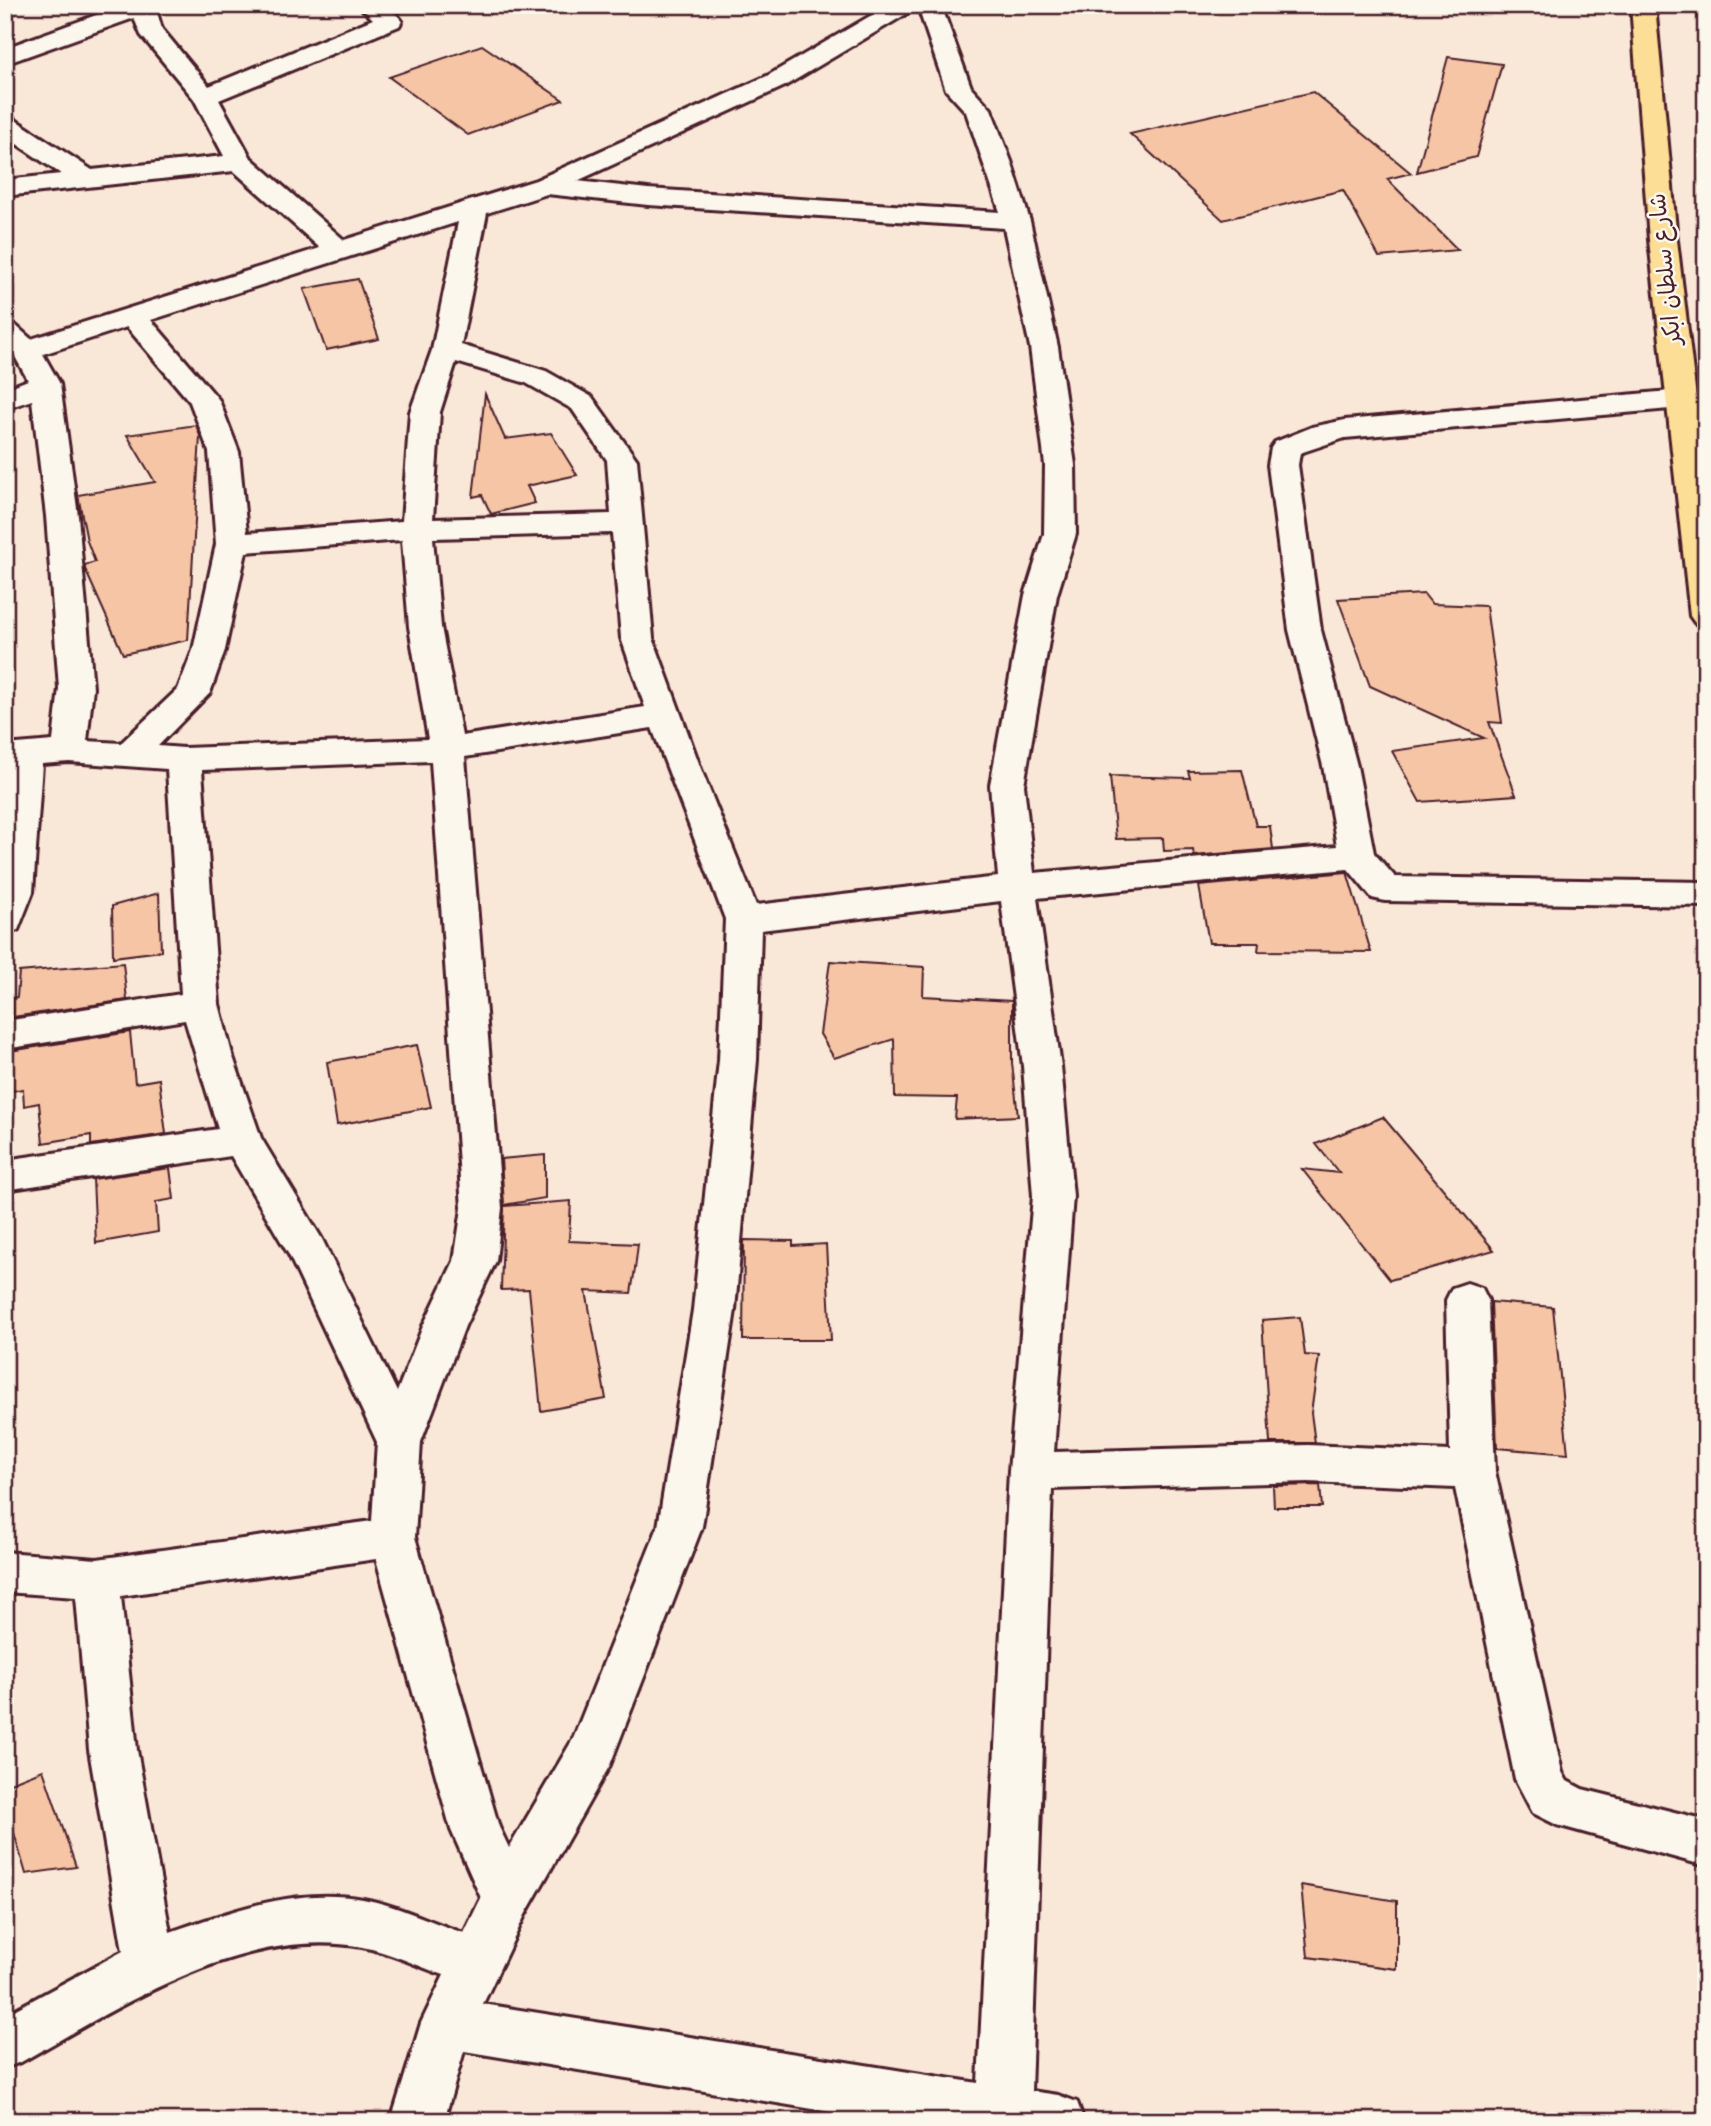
<svg xmlns="http://www.w3.org/2000/svg" width="1711" height="2126" font-family="'Indie Flower','Playpen Sans Arabic',sans-serif">
<style>
.building{fill:#f5c5a5;stroke:#4a1f2b;stroke-width:2}
.lines{fill:none;stroke-linecap:round;stroke-linejoin:round}
.minor-casing{stroke:#4a1f2b;stroke-width:6}
.highway-casing{stroke:#4a1f2b;stroke-width:6}
.minor{fill:#fbf7ec;fill-rule:evenodd}
.highway{fill:#fcde96;fill-rule:evenodd}
.labels{text-anchor:middle;dominant-baseline:central;stroke-width:5;stroke-linejoin:round;paint-order:stroke}
.far-street-label{font-size:23px;fill:#4a1f2b;stroke:#fbf7ec}
</style>
<rect width="100%" height="100%" fill="#f9e8d7"/>
<filter id="ink" filterUnits="userSpaceOnUse"><feTurbulence type="fractalNoise" baseFrequency=".0143" numOctaves="2"/><feDisplacementMap in="SourceGraphic" scale="14" xChannelSelector="R" yChannelSelector="G"/><feConvolveMatrix kernelMatrix="1 2 1 2 8 2 1 2 1" color-interpolation-filters="sRGB"/></filter>
<g filter="url(#ink)">
<!-- building -->
<g class="building">
<path d="M 482,45 L 563,100 L 468,135 L 389,77 Z"/>
<path d="M 1448,57 L 1502,64 L 1476,157 L 1417,172 Z"/>
<path d="M 1313,92 L 1411,173 L 1387,179 L 1458,250 L 1379,257 L 1343,190 L 1223,220 L 1130,134 Z"/>
<path d="M 358,279 L 379,339 L 326,350 L 304,289 Z"/>
<path d="M 485,394 L 505,439 L 551,433 L 577,475 L 527,486 L 535,503 L 491,514 L 482,495 L 473,497 Z"/>
<path d="M 196,425 L 200,436 L 188,640 L 123,654 L 85,569 L 85,565 L 95,562 L 87,541 L 78,495 L 155,482 L 127,435 Z"/>
<path d="M 1424,594 L 1432,604 L 1486,606 L 1502,723 L 1489,722 L 1516,795 L 1420,802 L 1392,751 L 1484,738 L 1370,686 L 1338,599 Z"/>
<path d="M 1242,770 L 1256,826 L 1270,826 L 1273,849 L 1194,856 L 1193,850 L 1164,851 L 1163,838 L 1116,839 L 1110,776 L 1190,778 L 1188,771 Z"/>
<path d="M 1347,872 L 1371,952 L 1258,951 L 1259,943 L 1209,943 L 1199,886 Z"/>
<path d="M 159,893 L 161,951 L 113,957 L 112,906 Z"/>
<path d="M 830,961 L 924,967 L 923,996 L 1012,1001 L 1012,1063 L 1018,1116 L 955,1119 L 957,1098 L 895,1097 L 894,1039 L 834,1058 L 820,1034 Z"/>
<path d="M 123,963 L 127,1000 L 13,1017 L 12,998 L 17,997 L 19,972 Z"/>
<path d="M 130,1032 L 135,1083 L 159,1079 L 166,1134 L 91,1145 L 91,1135 L 43,1143 L 39,1103 L 24,1106 L 23,1089 L 6,1092 L 10,1051 Z"/>
<path d="M 417,1045 L 431,1107 L 337,1125 L 327,1062 Z"/>
<path d="M 1383,1117 L 1494,1250 L 1390,1280 L 1302,1169 L 1339,1173 L 1316,1144 Z"/>
<path d="M 545,1155 L 545,1198 L 504,1205 L 501,1159 Z"/>
<path d="M 170,1168 L 174,1199 L 156,1202 L 158,1232 L 96,1243 L 93,1179 Z"/>
<path d="M 571,1201 L 569,1241 L 638,1244 L 635,1269 L 631,1293 L 586,1291 L 606,1399 L 541,1411 L 529,1289 L 501,1290 L 504,1206 Z"/>
<path d="M 744,1240 L 793,1241 L 793,1246 L 826,1244 L 831,1340 L 743,1340 Z"/>
<path d="M 1491,1302 L 1553,1307 L 1568,1454 L 1497,1448 Z"/>
<path d="M 1300,1317 L 1305,1355 L 1319,1356 L 1311,1413 L 1315,1443 L 1270,1443 L 1262,1320 Z"/>
<path d="M 1320,1485 L 1322,1507 L 1274,1507 L 1273,1486 Z"/>
<path d="M 43,1770 L 76,1867 L 26,1874 L 5,1802 L 5,1785 Z"/>
<path d="M 1301,1885 L 1397,1901 L 1397,1969 L 1308,1957 Z"/>
</g>
<g class="lines">
<!-- minor casing -->
<g class="minor-casing">
<path id="minor" d="M 124,5 L 159,5 L 156,9 L 162,29 L 209,86 L 373,19 L 358,5 C 377,5 390,4 402,21 L 399,26 L 219,100 L 251,158 L 344,240 L 536,180 L 767,76 L 889,5 L 941,5 L 971,87 L 991,109 L 1011,161 L 1030,221 L 1058,347 L 1075,465 L 1076,534 L 1057,595 L 1024,785 L 1034,873 L 1337,846 L 1323,766 L 1289,630 L 1268,465 L 1271,448 L 1275,442 L 1312,427 L 1345,420 L 1681,390 L 1691,393 L 1696,399 L 1691,405 L 1681,408 L 1345,438 L 1300,453 L 1298,465 L 1321,630 L 1357,766 L 1374,853 L 1395,877 L 1706,882 L 1706,906 L 1385,901 L 1372,898 L 1348,869 L 1037,898 L 1061,1066 L 1073,1196 L 1054,1452 L 1308,1445 L 1450,1451 L 1446,1300 L 1452,1288 L 1467,1283 L 1482,1288 L 1488,1300 L 1495,1471 L 1562,1772 L 1567,1781 L 1582,1789 L 1706,1820 L 1706,1866 L 1557,1825 L 1533,1813 L 1515,1779 L 1455,1488 L 1308,1482 L 1052,1489 L 1031,2091 L 1058,2095 L 1077,2102 L 1084,2121 L 885,2121 L 464,2051 L 444,2121 L 391,2121 L 421,2023 L 444,1975 C 417,1966 390,1952 362,1947 C 244,1925 121,2006 23,2061 L 5,2068 L 5,2015 L 123,1951 L 89,1750 L 76,1597 L 5,1592 L 5,1552 L 97,1559 L 372,1521 L 377,1442 L 289,1255 L 231,1156 L 5,1190 L 5,1160 L 218,1129 L 185,1020 L 5,1049 L 5,1021 L 181,994 L 167,769 L 69,762 L 42,764 L 33,892 L 18,930 L 5,934 L 8,767 L 5,767 L 5,745 L 53,741 L 59,688 L 46,516 L 32,400 L 5,409 L 5,389 L 28,380 L 14,355 L 5,346 L 5,322 L 15,325 L 31,339 L 320,248 L 234,171 L 5,196 L 5,180 L 61,174 L 5,136 L 5,116 L 14,119 L 92,170 L 224,156 L 194,99 L 141,35 L 134,18 L 5,64 L 5,48 ZM 918,7 L 946,90 L 966,112 L 1000,212 L 648,189 L 577,181 L 785,86 ZM 547,194 L 648,205 L 1004,228 L 1030,347 L 1045,465 L 1044,534 L 1025,595 L 990,785 L 998,877 L 756,905 L 701,769 L 653,638 L 637,460 L 592,397 L 546,371 L 461,345 L 487,213 ZM 458,222 L 432,350 L 410,412 L 402,521 L 247,533 L 239,452 L 219,400 L 151,320 ZM 127,327 L 190,402 L 209,452 L 216,544 L 193,650 L 178,689 L 121,743 L 87,741 L 93,688 L 78,516 L 60,384 L 43,354 ZM 456,362 L 526,383 L 572,409 L 607,460 L 611,514 L 433,519 L 440,412 ZM 612,533 L 621,638 L 645,707 L 462,736 L 441,627 L 433,538 ZM 402,540 L 409,627 L 428,739 L 184,748 L 158,746 L 210,693 L 225,650 L 246,552 ZM 652,728 L 725,919 L 719,1060 L 693,1310 L 658,1527 L 573,1739 L 509,1848 L 499,1827 L 415,1537 L 421,1442 L 465,1326 L 496,1261 L 502,1208 L 465,757 ZM 431,761 L 462,1208 L 454,1261 L 423,1326 L 397,1392 L 322,1239 L 261,1138 L 232,1054 L 219,1004 L 202,770 ZM 1001,901 L 1023,1066 L 1033,1196 L 1009,1471 L 978,2083 L 483,2004 L 525,1915 L 610,1765 L 702,1527 L 735,1310 L 757,1060 L 761,930 ZM 376,1559 L 451,1830 L 481,1898 L 464,1933 C 431,1922 396,1905 363,1899 C 296,1887 231,1911 170,1932 L 137,1750 L 121,1596 Z"/>
</g>
<!-- highway casing -->
<g class="highway-casing">
<path id="highway" d="M 1631,5 L 1655,5 L 1677,240 L 1706,480 L 1706,626 L 1695,623 L 1690,616 L 1649,240 Z"/>
</g>
<!-- minor -->
<use href="#minor" class="minor"/>
<!-- highway -->
<use href="#highway" class="highway"/>
</g>
</g>
<g class="labels">
<!-- far-street labels -->
<g class="far-street-label">
<text transform="translate(1667 269) rotate(-96)">شارع سلطان ابكر</text>
</g>
</g>
<!-- margin -->
<rect width="1711" height="2126" fill="none" stroke="#fbf7ec" stroke-width="28"/>
<rect x="14" y="14" width="1683" height="2098" fill="none" stroke="#4a1f2b" stroke-width="2.5" filter="url(#ink)"/>
</svg>
